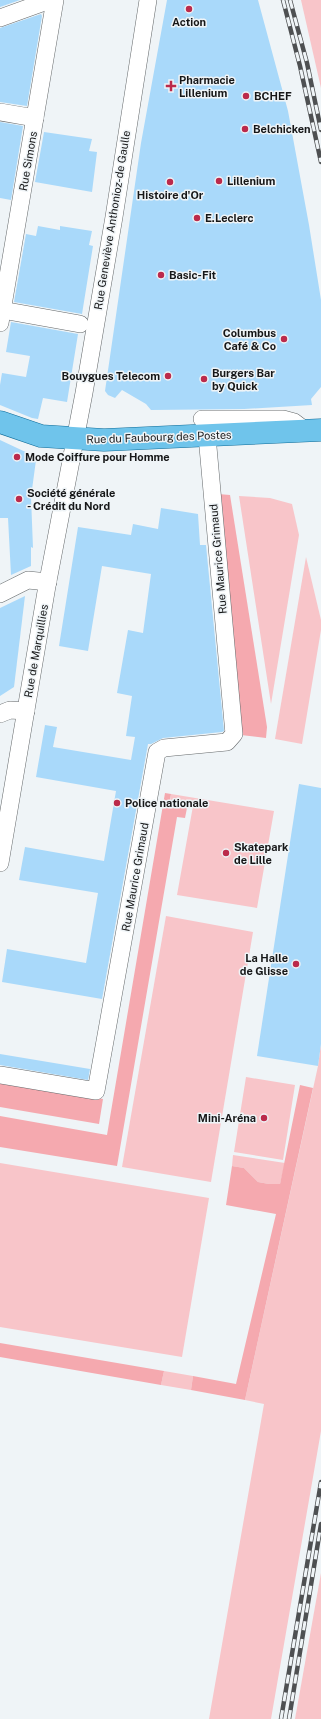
<svg xmlns="http://www.w3.org/2000/svg" width="321" height="1719" font-family="'Public Sans',sans-serif">
<style>
.green{fill:#f8c5c9}
.forest{fill:#f5a9af}
.building{fill:#a9d9fa}
.lines{fill:none;stroke-linecap:round;stroke-linejoin:round}
.minor-casing{stroke:#64686a;stroke-width:18}
.major-casing{stroke:#116d99;stroke-width:23}
.minor{stroke:#fff;stroke-width:17}
.major{stroke:#6fc4eb;stroke-width:22}
.rail-casing{stroke:#4e5052;stroke-width:4.5}
.rail{stroke:#eff4f7;stroke-width:3;stroke-dasharray:9;stroke-linecap:butt}
.poi-dot{fill:#bb2a4b;stroke:#eff4f7;stroke-width:1.5}
.labels{text-anchor:middle;dominant-baseline:central;stroke-width:3;stroke-linejoin:round;paint-order:stroke}
.poi-label{font-size:11px;font-weight:bold;fill:#161718;stroke:#eff4f7;text-anchor:start}
.street-label{font-size:11px;fill:#161718;stroke:#eff4f7}
</style>
<rect width="100%" height="100%" fill="#eff4f7"/>
<!-- green -->
<g class="green">
<path d="M 301,0 L 321,0 L 321,88 Z"/>
<path d="M 239,496 L 270,498 L 292,504 L 299,535 L 271,704 Z"/>
<path d="M 306,557 L 321,620 L 321,630 L 302,744 L 275,739 Z"/>
<path d="M 171,794 L 274,811 L 257,908 L 177,895 L 193,806 L 170,802 Z"/>
<path d="M 166,916 L 253,932 L 211,1182 L 122,1167 Z"/>
<path d="M 321,1044 L 321,1431 L 271,1719 L 209,1719 L 264,1404 L 245,1400 L 318,1066 Z"/>
<path d="M 246,1077 L 295,1085 L 283,1160 L 234,1152 Z"/>
<path d="M 233,1155 L 285,1163 L 280,1184 L 269,1184 L 258,1182 L 244,1168 L 232,1166 Z"/>
<path d="M 0,1163 L 209,1198 L 182,1357 L 0,1327 Z"/>
<path d="M 164,1371 L 193,1376 L 191,1390 L 161,1385 Z"/>
<path d="M 321,1573 L 321,1719 L 295,1719 Z"/>
</g>
<!-- forest -->
<g class="forest">
<path d="M 218,494 L 230,495 L 267,727 L 266,738 L 241,735 Z"/>
<path d="M 165,793 L 171,794 L 169,805 L 187,808 L 185,818 L 177,817 L 117,1166 L 0,1147 L 0,1116 L 107,1135 Z"/>
<path d="M 0,1082 L 103,1099 L 99,1124 L 0,1107 Z"/>
<path d="M 300,1085 L 313,1088 L 245,1400 L 191,1390 L 193,1376 L 236,1384 L 276,1214 L 226,1205 L 232,1166 L 244,1168 L 258,1182 L 269,1184 L 280,1184 Z"/>
<path d="M 0,1343 L 164,1371 L 161,1385 L 0,1357 Z"/>
</g>
<!-- building -->
<g class="building">
<path d="M 0,0 L 20,0 L 0,7 Z"/>
<path d="M 167,0 L 258,0 L 288,111 L 309,225 L 321,300 L 321,387 L 311,399 L 312,405 L 244,409 L 151,410 L 146,404 L 122,390 L 115,398 L 108,395 L 105,391 L 141,143 Z"/>
<path d="M 41,14 L 42,16 L 27,106 L 0,102 L 0,28 Z"/>
<path d="M 0,122 L 23,126 L 11,200 L 0,198 Z"/>
<path d="M 44,132 L 92,139 L 89,151 L 97,152 L 92,192 L 35,182 Z"/>
<path d="M 38,226 L 60,230 L 60,226 L 92,231 L 89,245 L 93,246 L 82,314 L 14,302 L 26,234 L 36,236 Z"/>
<path d="M 11,322 L 78,334 L 67,402 L 43,398 L 38,419 L 32,418 L 0,405 L 0,385 L 2,373 L 26,377 L 30,356 L 6,352 Z"/>
<path d="M 0,440 L 32,455 L 36,460 L 31,497 L 33,548 L 31,547 L 31,566 L 11,575 L 8,518 L 0,518 Z"/>
<path d="M 161,508 L 198,514 L 200,545 L 206,545 L 224,731 L 222,732 L 163,738 L 151,744 L 148,744 L 102,999 L 2,982 L 7,949 L 86,963 L 98,893 L 19,880 L 25,847 L 104,861 L 116,791 L 36,777 L 45,725 L 57,727 L 53,747 L 131,760 L 135,737 L 126,736 L 132,696 L 117,693 L 128,630 L 143,633 L 151,574 L 102,566 L 88,651 L 59,646 L 78,527 L 131,535 L 133,524 L 158,529 Z"/>
<path d="M 25,596 L 14,687 L 0,696 L 0,608 Z"/>
<path d="M 299,784 L 321,788 L 321,1044 L 318,1066 L 257,1056 Z"/>
<path d="M 0,1054 L 90,1069 L 88,1080 L 0,1065 Z"/>
</g>
<g class="lines">
<!-- minor casing -->
<g class="minor-casing">
<g id="minor">
<path d="M 0,18 L 50,0"/>
<path d="M 0,112 L 35,118"/>
<path d="M 2,310 L 80,324"/>
<path d="M 0,323 L 55,0"/>
<path d="M 202,419 L 283,419 L 294,422 L 306,431"/>
<path d="M 0,594 L 28,580 L 48,582"/>
<path d="M 0,714 L 10,710 L 26,711"/>
<path d="M 0,863 L 47,586 L 84,393 L 114,217 L 148,0"/>
<path d="M 0,1075 L 96,1091 L 157,752 L 164,748 L 227,742 L 234,734 L 207,436"/>
</g>
</g>
<!-- major casing -->
<g class="major-casing">
<path id="major" d="M 0,422 L 41,436 L 104,440 L 321,430"/>
</g>
<!-- minor -->
<use href="#minor" class="minor"/>
<!-- major -->
<use href="#major" class="major"/>
<!-- rail casing -->
<g class="rail-casing">
<g id="rail">
<path d="M 283,0 L 300,66 L 321,162"/>
<path d="M 290,0 L 307,63 L 321,130"/>
<path d="M 281,1719 L 321,1482"/>
<path d="M 289,1719 L 321,1524"/>
</g>
</g>
<!-- rail -->
<use href="#rail" class="rail"/>
</g>
<!-- markers -->
<g class="poi-dot">
<circle cx="189" cy="9" r="4"/>
<path d="M169 80h4v4h4v4h-4v4h-4v-4h-4v-4h4z"/>
<circle cx="246" cy="96" r="4"/>
<circle cx="245" cy="129" r="4"/>
<circle cx="219" cy="181" r="4"/>
<circle cx="170" cy="182" r="4"/>
<circle cx="197" cy="218" r="4"/>
<circle cx="161" cy="275" r="4"/>
<circle cx="284" cy="339" r="4"/>
<circle cx="168" cy="376" r="4"/>
<circle cx="204" cy="379" r="4"/>
<circle cx="17" cy="457" r="4"/>
<circle cx="19" cy="499" r="4"/>
<circle cx="117" cy="803" r="4"/>
<circle cx="226" cy="853" r="4"/>
<circle cx="296" cy="964" r="4"/>
<circle cx="264" cy="1118" r="4"/>
</g>
<g class="labels">
<!-- poi labels -->
<g class="poi-label">
<text x="189" y="22" text-anchor="middle">Action</text>
<text x="179" y="80">Pharmacie<tspan x="179" dy="13">Lillenium</tspan></text>
<text x="254" y="96">BCHEF</text>
<text x="253" y="129">Belchicken</text>
<text x="227" y="181">Lillenium</text>
<text x="170" y="195" text-anchor="middle">Histoire d'Or</text>
<text x="205" y="218">E.Leclerc</text>
<text x="169" y="275">Basic-Fit</text>
<text x="276" y="333" text-anchor="end">Columbus<tspan x="276" dy="13">Café &amp; Co</tspan></text>
<text x="212" y="373">Burgers Bar<tspan x="212" dy="13">by Quick</tspan></text>
<text x="160" y="376" text-anchor="end">Bouygues Telecom</text>
<text x="25" y="457">Mode Coiffure pour Homme</text>
<text x="27" y="493">Société générale<tspan x="27" dy="13">- Crédit du Nord</tspan></text>
<text x="125" y="803">Police nationale</text>
<text x="234" y="847">Skatepark<tspan x="234" dy="13">de Lille</tspan></text>
<text x="288" y="958" text-anchor="end">La Halle<tspan x="288" dy="13">de Glisse</tspan></text>
<text x="256" y="1118" text-anchor="end">Mini-Aréna</text>
</g>
<!-- street labels -->
<g class="street-label">
<text transform="translate(28 161) rotate(-80)">Rue Simons</text>
<text transform="translate(112 220) rotate(-81)">Rue Geneviève Anthonioz-de Gaulle</text>
<text transform="translate(159 437) rotate(-2)">Rue du Faubourg des Postes</text>
<text transform="translate(218 559) rotate(-95)">Rue Maurice Grimaud</text>
<text transform="translate(36 651) rotate(-80)">Rue de Marquillies</text>
<text transform="translate(135 877) rotate(-80)">Rue Maurice Grimaud</text>
</g>
</g>
</svg>
